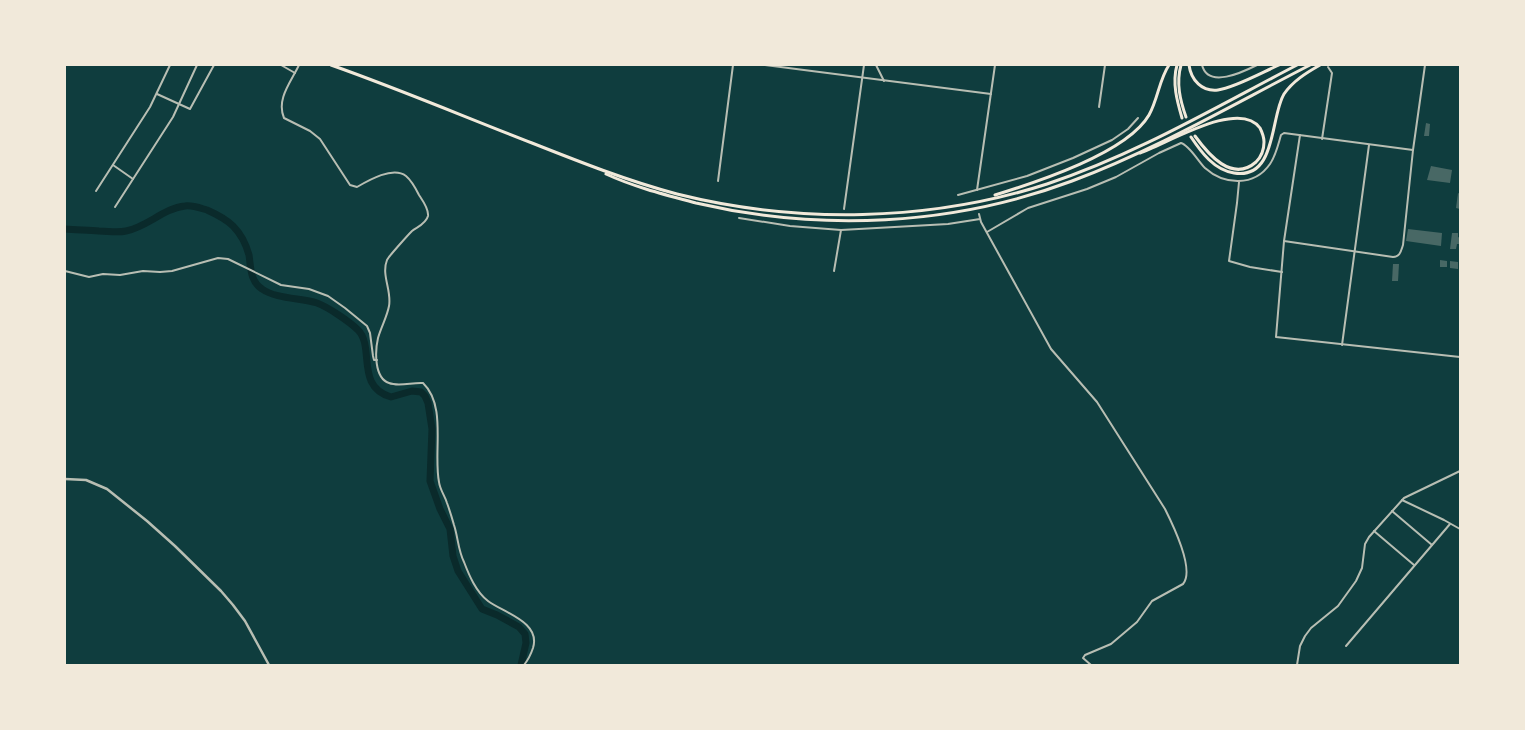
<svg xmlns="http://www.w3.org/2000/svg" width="1525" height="730" font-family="Quicksand,sans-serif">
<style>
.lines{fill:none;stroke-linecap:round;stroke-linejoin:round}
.river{stroke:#0a2a2b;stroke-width:7}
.building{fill:#486865}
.minor{stroke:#b8beb3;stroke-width:2}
.tertiary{stroke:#b8beb3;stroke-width:2.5}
.motorway{stroke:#f1e9da;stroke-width:3}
</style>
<rect width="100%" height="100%" fill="#0f3d3e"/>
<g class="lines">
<!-- river -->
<path class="river" d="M 65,229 C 76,230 88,230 99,231 C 108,231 117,233 126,231 C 147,227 164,208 185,206 C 192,205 200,208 207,210 C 216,214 226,219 233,226 C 241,234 246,244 249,255 C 251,268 250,281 262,289 C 276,299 301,298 317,303 C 328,307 350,322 358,330 C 375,347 355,387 391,397 L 412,391 L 421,392 L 425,396 L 428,403 L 432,429 L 430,481 L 440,509 L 450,529 L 453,556 L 458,571 L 482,609 L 497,615 L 519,627 L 525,634 L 526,643 L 521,665"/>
</g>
<!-- building -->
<g class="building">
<path d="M 1426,123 L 1430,124 L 1429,136 L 1424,136 Z"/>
<path d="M 1431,166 L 1452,170 L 1450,183 L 1427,180 Z"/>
<path d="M 1458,193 L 1460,194 L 1460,209 L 1456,208 Z"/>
<path d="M 1408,229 L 1442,233 L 1441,246 L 1406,241 Z"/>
<path d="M 1452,233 L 1458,233 L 1458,237 L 1460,238 L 1460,244 L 1457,244 L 1456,249 L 1450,249 Z"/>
<path d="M 1440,260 L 1447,261 L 1447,267 L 1440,267 Z"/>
<path d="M 1450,261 L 1458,262 L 1458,269 L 1450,268 Z"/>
<path d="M 1393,264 L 1399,264 L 1398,281 L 1392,281 Z"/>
</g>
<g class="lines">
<!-- minor -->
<g class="minor">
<path d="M 281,65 L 295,73"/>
<path d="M 299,65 C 291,82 276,99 284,118 L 310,131 L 320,139 L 350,185 L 357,187 C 369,180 393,166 406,176 C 412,181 416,189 419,195 C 423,201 429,209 428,216 C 426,224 417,227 412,231 C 408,235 389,256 387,260 C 381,275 392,291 389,306 C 387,317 381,327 378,338 C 375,351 374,378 389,383 C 399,387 413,382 423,383 C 447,406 433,452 439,482 C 440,490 445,496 447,503 C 450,511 452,518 454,525 C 458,537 458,550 464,562 C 469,575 476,592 488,601 C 504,613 541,622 533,648 C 531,654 528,660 524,665"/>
<path d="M 765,65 L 991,94"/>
<path d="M 876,65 L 884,81"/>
<path d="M 1202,65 C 1208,89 1243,72 1257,65"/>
<path d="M 157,94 L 190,109 L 214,65"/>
<path d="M 1099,107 L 1105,65"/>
<path d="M 1300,135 L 1284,241 L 1276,337 L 1460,357"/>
<path d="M 1322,139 L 1332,73 L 1328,67"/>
<path d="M 113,165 L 133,179"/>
<path d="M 718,181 L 733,65"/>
<path d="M 1239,182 L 1237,203 L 1229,261 L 1250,267 L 1282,272"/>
<path d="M 977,190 L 995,65"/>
<path d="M 96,191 L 150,107 L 170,65"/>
<path d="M 958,195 L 1027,176 L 1073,158 L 1112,140 L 1128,129 L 1138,118"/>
<path d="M 115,207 L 173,117 L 197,65"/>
<path d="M 844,209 L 864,65"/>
<path d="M 979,214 L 981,222 L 1051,349 L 1097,402 L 1165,509 C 1173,525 1195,570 1183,584 L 1152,601 L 1137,622 L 1111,644 L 1085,655 L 1083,658 L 1091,665"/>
<path d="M 739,218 L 790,226 L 841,230 L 948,224 L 980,219"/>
<path d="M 987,232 L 1028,208 L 1087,189 L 1116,177 L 1159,153 L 1181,143 C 1189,145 1198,161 1205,168 C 1224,185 1254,187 1270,164 C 1276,155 1278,145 1281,135 L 1284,133 L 1413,150"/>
<path d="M 1284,241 L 1393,257 C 1400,257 1401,251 1403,245 L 1413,150 L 1425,65"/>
<path d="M 65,271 L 89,277 L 103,274 L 120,275 L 143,271 L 160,272 L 172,271 L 218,258 L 228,259 L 281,285 L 309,289 L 328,296 L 345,308 L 367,326 L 370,333 L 373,356 L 374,360 L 377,360"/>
<path d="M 834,271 L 841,230"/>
<path d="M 1342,345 L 1369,145"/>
<path d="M 1402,500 L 1444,520 L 1460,529"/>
<path d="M 1392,511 L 1432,545"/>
<path d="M 1374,531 L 1414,565"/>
<path d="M 1346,646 L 1450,524"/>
<path d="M 1297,665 L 1300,646 L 1305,636 L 1311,628 L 1338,606 L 1356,581 L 1362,568 L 1365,544 L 1369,537 L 1404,498 L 1460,471"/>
</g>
<!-- tertiary -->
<path class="tertiary" d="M 65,479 L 86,480 L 107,489 L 147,521 L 175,546 L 221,591 L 233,605 L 245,621 L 269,665"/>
<!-- motorway -->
<g class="motorway">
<path d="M 331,65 C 399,89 465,117 532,143 C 580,162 628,181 677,194 C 797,224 929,222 1047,184 C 1135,155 1216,107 1297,65"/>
<path d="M 1177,65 C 1172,83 1177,101 1182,118"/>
<path d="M 1181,65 C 1176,83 1180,100 1186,117"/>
<path d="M 1189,65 C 1191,80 1202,92 1218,90 C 1234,88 1263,72 1279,65"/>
<path d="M 1191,137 C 1201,152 1214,170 1234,173 C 1277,180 1270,117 1284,94 C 1293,81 1306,73 1320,65"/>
<path d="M 1140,153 C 1165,145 1239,98 1260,128 C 1262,132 1264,137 1264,142 C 1264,150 1261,157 1256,162 C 1232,183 1208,154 1195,136"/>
<path d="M 606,174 C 634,187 666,195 696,203 C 820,232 952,226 1072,181 C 1155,150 1232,105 1310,65"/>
<path d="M 995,195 C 1037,182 1127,153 1149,115 C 1158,99 1159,80 1169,65"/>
</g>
</g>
<!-- border -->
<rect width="1525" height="730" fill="none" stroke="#f1e9da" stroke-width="132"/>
</svg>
